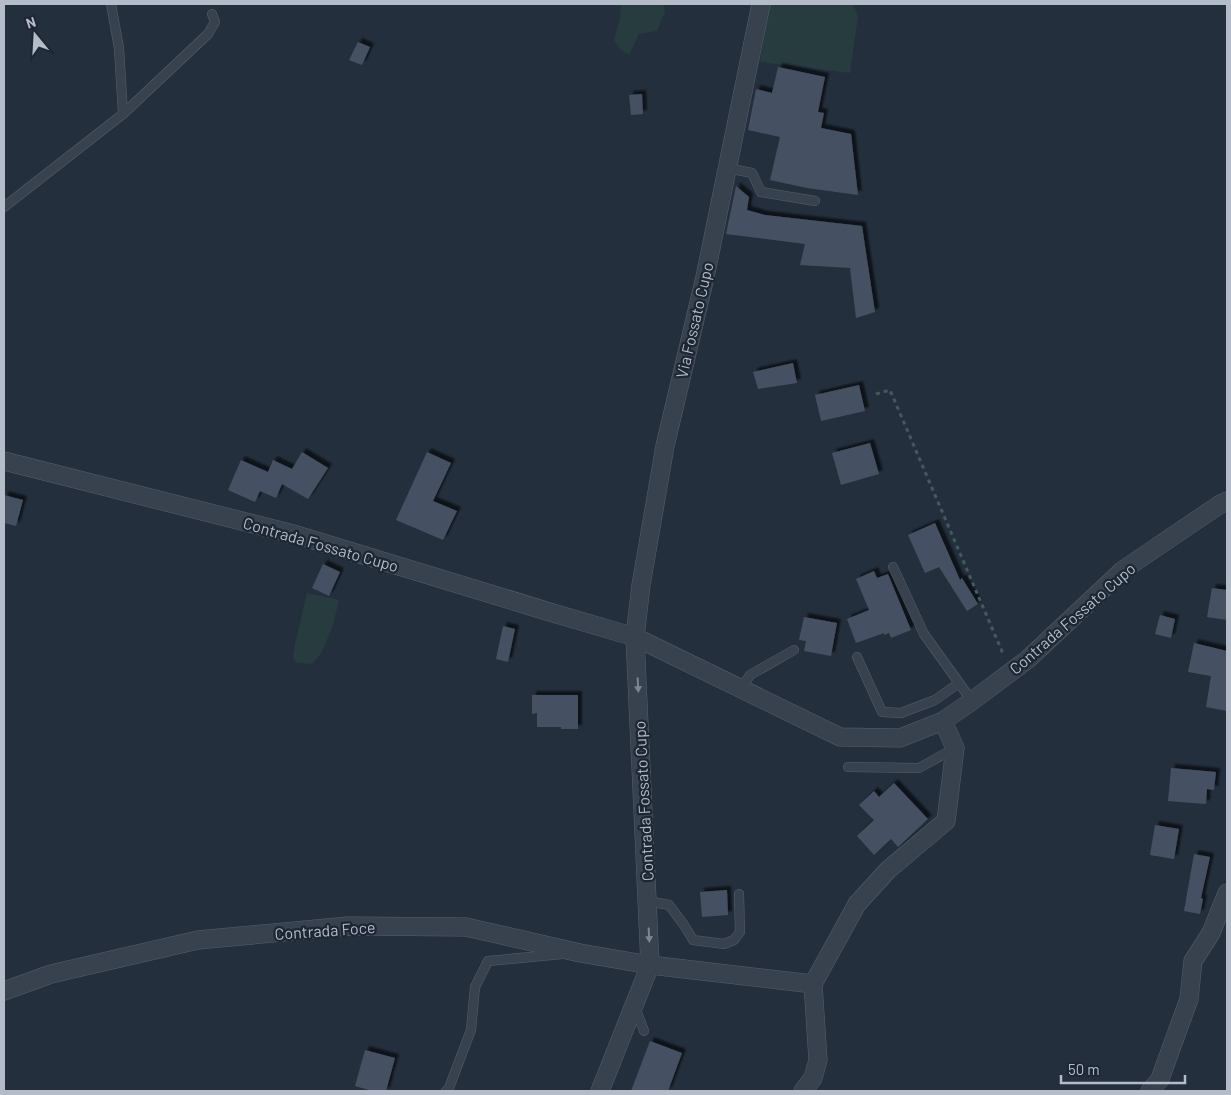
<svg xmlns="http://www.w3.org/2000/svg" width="1231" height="1095" font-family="Barlow,sans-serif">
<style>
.green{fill:#263c3f}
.building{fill:#455162;filter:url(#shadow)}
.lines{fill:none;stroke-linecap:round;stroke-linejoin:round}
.lane-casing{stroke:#565f6c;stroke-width:10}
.street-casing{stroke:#565f6c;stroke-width:19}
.path{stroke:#44595c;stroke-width:3;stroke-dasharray:4 4;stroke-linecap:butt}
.lane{stroke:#38414e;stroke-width:9}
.street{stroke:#38414e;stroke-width:18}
.oneway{fill:#7c8592}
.labels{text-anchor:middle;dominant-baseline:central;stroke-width:4.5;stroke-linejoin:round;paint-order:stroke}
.street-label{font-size:16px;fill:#b4bcc9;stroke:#1d2633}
</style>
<defs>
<filter id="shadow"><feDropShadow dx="4" dy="-4" stdDeviation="1" flood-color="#0009"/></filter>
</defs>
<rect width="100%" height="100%" fill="#242f3e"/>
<!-- green -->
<g class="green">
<path d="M 621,4 L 663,4 L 665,12 L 657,31 L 639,34 L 629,55 L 620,49 L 614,40 L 620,18 Z"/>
<path d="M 768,4 L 853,4 L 858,16 L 850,73 L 760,62 Z"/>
<path d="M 307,593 L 339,600 L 333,625 L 322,652 L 312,664 L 297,663 L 293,658 L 295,644 Z"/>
</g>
<!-- building -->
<g class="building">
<path d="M 358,42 L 370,47 L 362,65 L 349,60 Z"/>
<path d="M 778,67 L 825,77 L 818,112 L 824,113 L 821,128 L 851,134 L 858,195 L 807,188 L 770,180 L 780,137 L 748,130 L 756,89 L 772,93 Z"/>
<path d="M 642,94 L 643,114 L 631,115 L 629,95 Z"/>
<path d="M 736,186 L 749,197 L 747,210 L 765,215 L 862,226 L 875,312 L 856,318 L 850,268 L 800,265 L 805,244 L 726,234 Z"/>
<path d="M 793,363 L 797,383 L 758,389 L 753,372 Z"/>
<path d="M 859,385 L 865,411 L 821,421 L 815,395 Z"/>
<path d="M 870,443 L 879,474 L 841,485 L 832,453 Z"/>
<path d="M 302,452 L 328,468 L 308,499 L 282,484 L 276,498 L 260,491 L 255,502 L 228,490 L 241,460 L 268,472 L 273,460 L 292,469 Z"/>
<path d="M 427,452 L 451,463 L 433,501 L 457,511 L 443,540 L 396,520 Z"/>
<path d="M 4,495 L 23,500 L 16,526 L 4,523 Z"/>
<path d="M 935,523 L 960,580 L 962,578 L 978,604 L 967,611 L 939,567 L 925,573 L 908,535 Z"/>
<path d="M 323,564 L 340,572 L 329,596 L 312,588 Z"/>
<path d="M 874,571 L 877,578 L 888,574 L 911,630 L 891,638 L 889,633 L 884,635 L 884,633 L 856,643 L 847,619 L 869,610 L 856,579 Z"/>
<path d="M 1212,588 L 1227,590 L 1227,620 L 1207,617 Z"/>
<path d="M 1160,615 L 1175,619 L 1171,638 L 1155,634 Z"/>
<path d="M 804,617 L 837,623 L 831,656 L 804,651 L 806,641 L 799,640 Z"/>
<path d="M 503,626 L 515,629 L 508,662 L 496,659 Z"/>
<path d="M 1194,643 L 1227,651 L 1227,711 L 1206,707 L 1211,676 L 1188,672 Z"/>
<path d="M 532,695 L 578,695 L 578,729 L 561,729 L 561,727 L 537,727 L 537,713 L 532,714 Z"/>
<path d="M 1171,768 L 1216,772 L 1214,790 L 1207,789 L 1206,804 L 1168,801 Z"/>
<path d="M 894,783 L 928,819 L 898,847 L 891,839 L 874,855 L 857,836 L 874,820 L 859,805 L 874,791 L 879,797 Z"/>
<path d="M 1155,825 L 1179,829 L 1174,859 L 1150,855 Z"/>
<path d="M 1194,854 L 1210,857 L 1201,898 L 1203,899 L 1200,914 L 1184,911 Z"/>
<path d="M 727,890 L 728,915 L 702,917 L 700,892 Z"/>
<path d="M 650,1041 L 682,1053 L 668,1091 L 631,1091 Z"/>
<path d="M 365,1050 L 395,1058 L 386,1091 L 372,1091 L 355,1086 Z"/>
</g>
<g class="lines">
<!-- lane casing -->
<g class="lane-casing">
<g id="lane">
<path d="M 123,114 L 208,34 L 215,22 L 212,14"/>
<path d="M 727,168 L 752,173 L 761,192 L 815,201"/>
<path d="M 4,207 L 123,114 L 119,48 L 111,4"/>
<path d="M 893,567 L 924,634 L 972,701"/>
<path d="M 857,657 L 882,712 L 901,713 L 935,700 L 959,683"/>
<path d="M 741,689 L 750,675 L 794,650"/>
<path d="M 848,767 L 919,768 L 955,748"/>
<path d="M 647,901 L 669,905 L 684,925 L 693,940 L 724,944 L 734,940 L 740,932 L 739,894"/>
<path d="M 635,1007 L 644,1031"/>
<path d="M 446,1091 L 449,1088 L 471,1030 L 475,987 L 488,961 L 562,954"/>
</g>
</g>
<!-- street casing -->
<g class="street-casing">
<g id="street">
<path d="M 4,461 L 297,535 L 553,613 L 635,637 L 840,737 L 900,738 L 943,721 L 972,701 L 1027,660 L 1123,570 L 1219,505 L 1227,501"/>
<path d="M 4,991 L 51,974 L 198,940 L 348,926 L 466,927 L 580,953 L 650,965 L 813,984"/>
<path d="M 600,1091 L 650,965 L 635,637 L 641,585 L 665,446 L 705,277 L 761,4"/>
<path d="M 803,1091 L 813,1078 L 818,1060 L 813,984 L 857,904 L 888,870 L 946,821 L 955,748 L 943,721"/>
<path d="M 1150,1091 L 1160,1079 L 1189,999 L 1193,961 L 1211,933 L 1227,893"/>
</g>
</g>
<!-- path -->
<path class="path" d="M 876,394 L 890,390 L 1004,656"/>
<!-- lane -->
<use href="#lane" class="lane"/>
<!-- street -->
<use href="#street" class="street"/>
</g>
<!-- one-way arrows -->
<defs><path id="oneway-solid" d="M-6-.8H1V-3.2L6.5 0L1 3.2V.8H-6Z" transform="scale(1.25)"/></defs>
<g class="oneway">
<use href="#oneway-solid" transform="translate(638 685) rotate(87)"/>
<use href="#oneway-solid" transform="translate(649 935) rotate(87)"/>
</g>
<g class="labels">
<!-- street labels -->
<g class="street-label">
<text transform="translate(694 320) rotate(-77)">Via Fossato Cupo</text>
<text transform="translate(321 544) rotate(16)">Contrada Fossato Cupo</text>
<text transform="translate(1072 618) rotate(-41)">Contrada Fossato Cupo</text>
<text transform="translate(643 801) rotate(-93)">Contrada Fossato Cupo</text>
<text transform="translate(325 930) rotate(-4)">Contrada Foce</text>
</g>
</g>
<!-- border -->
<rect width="1231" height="1095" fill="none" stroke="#b4bcc9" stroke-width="10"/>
<!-- north arrow -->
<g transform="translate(35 35) rotate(342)" stroke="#1d2633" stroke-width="4" paint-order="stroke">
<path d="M0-4L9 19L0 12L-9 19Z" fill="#b4bcc9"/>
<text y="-8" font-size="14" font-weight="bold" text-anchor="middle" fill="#b4bcc9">N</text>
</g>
<!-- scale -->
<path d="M1061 1075v8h124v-8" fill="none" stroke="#b4bcc9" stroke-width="2.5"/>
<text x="1068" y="1075" font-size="15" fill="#b4bcc9" stroke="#1d2633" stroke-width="4" paint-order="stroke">50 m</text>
</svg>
